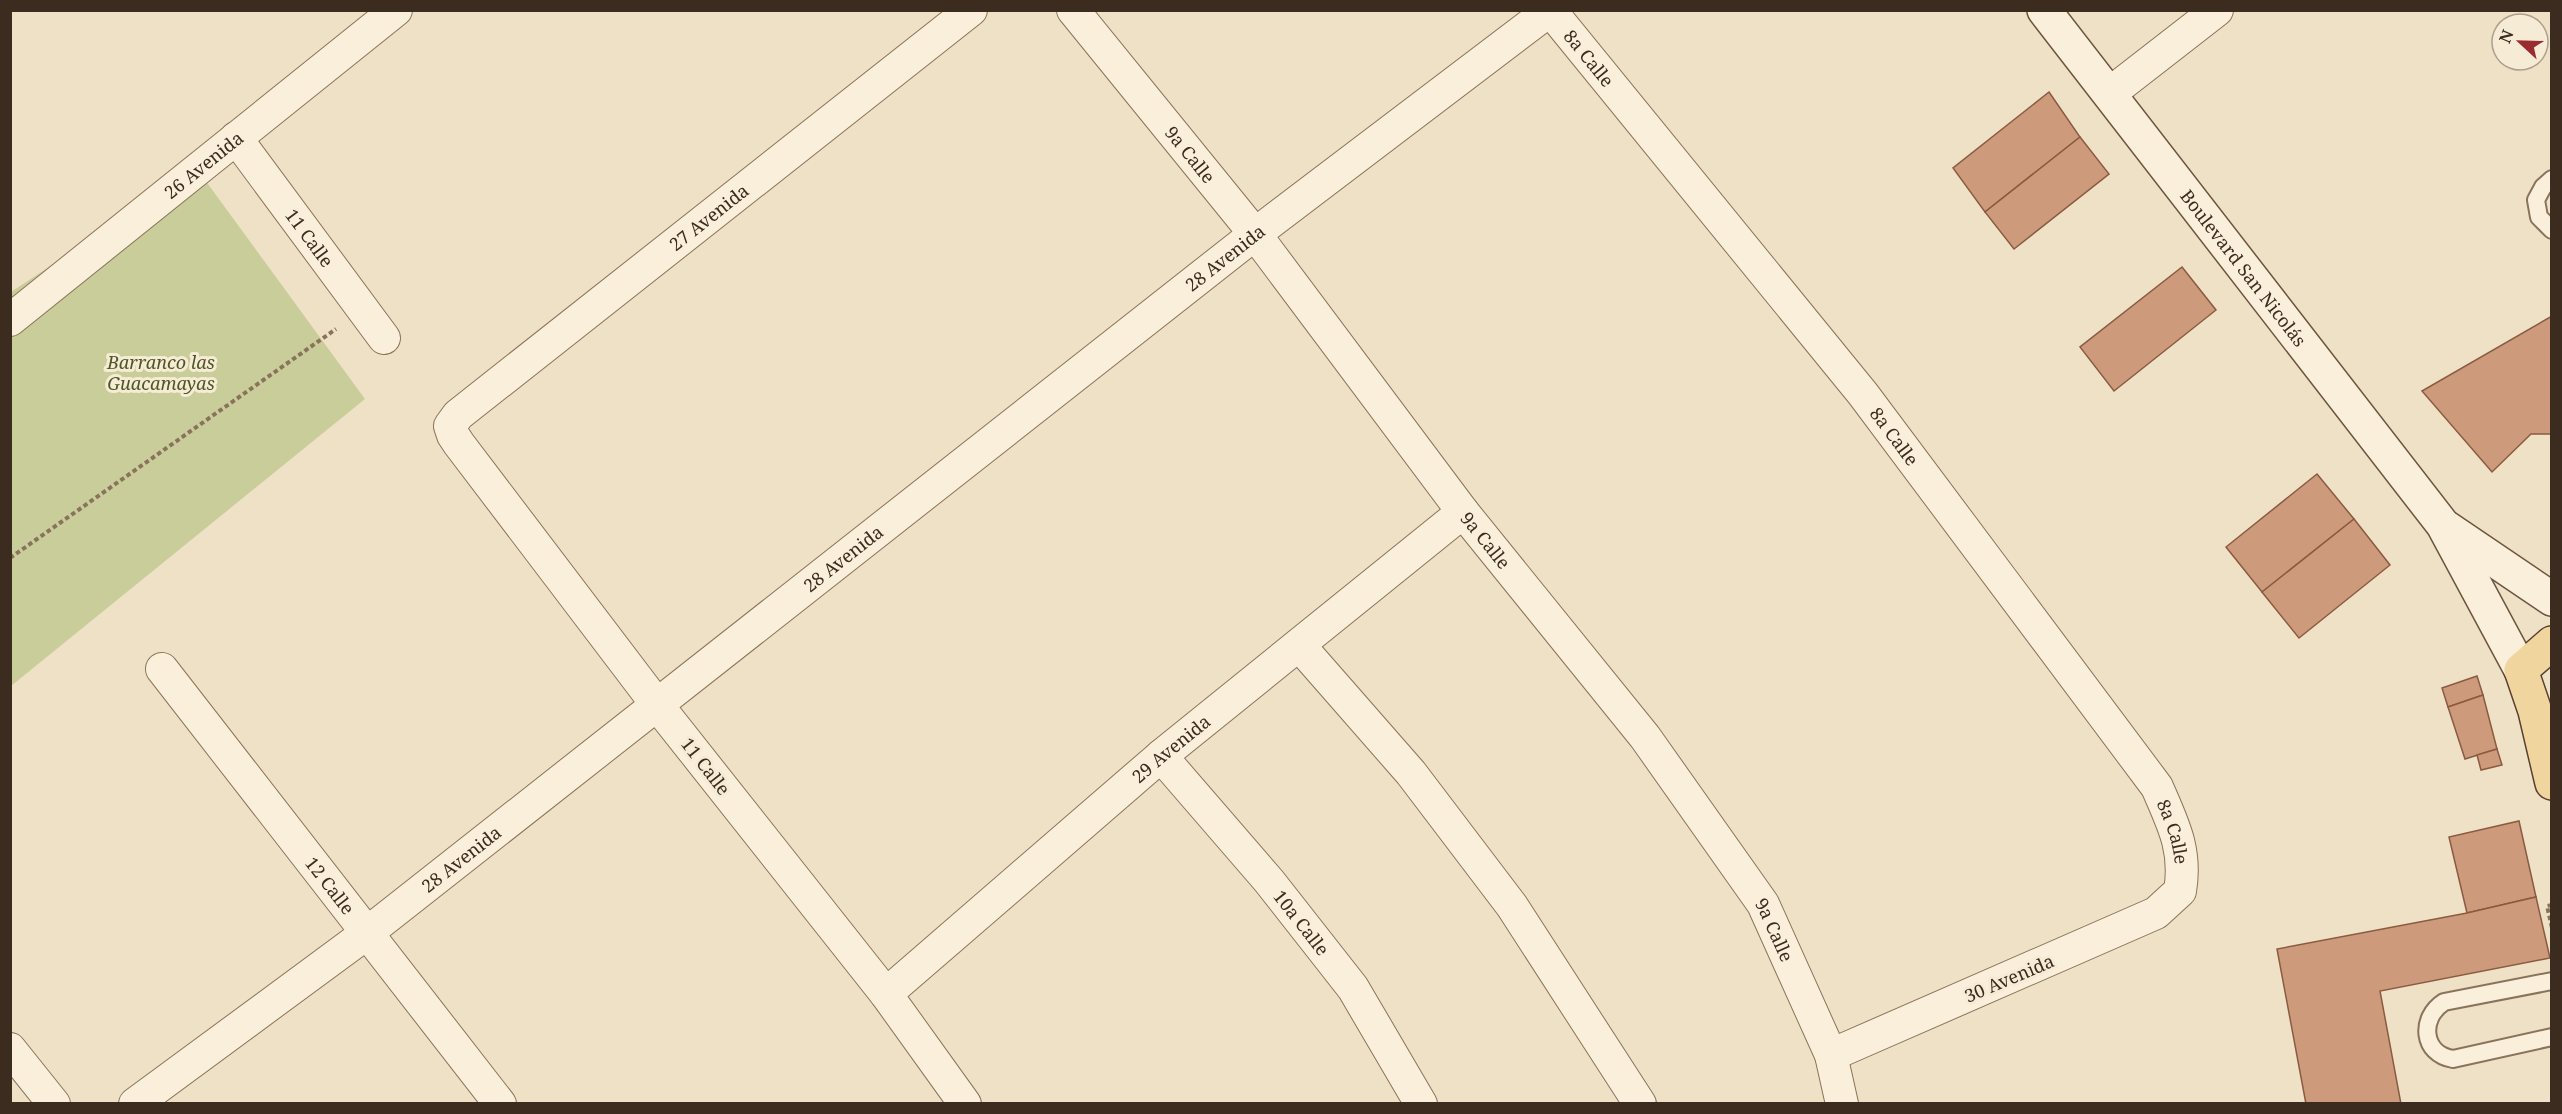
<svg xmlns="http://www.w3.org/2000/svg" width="2562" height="1114" font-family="'Noto Serif',serif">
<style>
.green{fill:#c9cd9a}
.building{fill:#cd9b7c;stroke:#8a5b41;stroke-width:1.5}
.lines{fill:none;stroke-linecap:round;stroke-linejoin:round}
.lane-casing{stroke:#8a735c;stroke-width:20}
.street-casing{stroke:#8a735c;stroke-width:34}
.secondary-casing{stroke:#6c543f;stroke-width:36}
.primary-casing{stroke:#584130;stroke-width:36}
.path{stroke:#8a735c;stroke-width:4;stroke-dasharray:4.5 3;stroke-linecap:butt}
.lane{stroke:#f9efda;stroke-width:16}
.street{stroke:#f9efda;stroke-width:32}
.secondary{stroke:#f9efda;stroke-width:33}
.primary{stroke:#f1d59f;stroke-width:33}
.labels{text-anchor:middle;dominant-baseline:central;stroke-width:6;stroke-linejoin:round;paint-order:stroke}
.street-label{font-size:18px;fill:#3b2c1f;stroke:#f6ecd6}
.park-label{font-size:18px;font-style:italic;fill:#4d5726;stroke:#f6ecd6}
</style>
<rect width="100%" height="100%" fill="#efe1c6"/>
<!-- green -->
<path class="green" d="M 197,169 L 365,399 L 11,686 L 11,292 Z"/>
<!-- building -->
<g class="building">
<path d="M 2049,92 L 2080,137 L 1985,212 L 1953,168 Z"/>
<path d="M 2080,137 L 2109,174 L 2014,249 L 1985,212 Z"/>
<path d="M 2182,267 L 2216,310 L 2114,391 L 2080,347 Z"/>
<path d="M 2552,316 L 2552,434 L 2531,434 L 2492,472 L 2422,391 Z"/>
<path d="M 2317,474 L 2354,519 L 2262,592 L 2226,547 Z"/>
<path d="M 2354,519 L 2390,565 L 2299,638 L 2262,592 Z"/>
<path d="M 2477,676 L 2483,695 L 2448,707 L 2442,688 Z"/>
<path d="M 2483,695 L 2497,749 L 2465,759 L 2448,707 Z"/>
<path d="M 2497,749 L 2502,765 L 2481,770 L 2477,755 Z"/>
<path d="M 2519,821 L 2536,897 L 2467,913 L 2449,837 Z"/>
<path d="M 2536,897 L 2550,958 L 2380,991 L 2401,1104 L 2306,1104 L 2277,949 L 2467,913 Z"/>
</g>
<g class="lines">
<!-- lane casing -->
<g class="lane-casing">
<g id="lane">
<path d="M 2552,179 L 2543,187 L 2536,200 L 2539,217 L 2552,230"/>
<path d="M 2552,981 L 2444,1002 C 2419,1018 2422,1054 2453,1059 L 2552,1037"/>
</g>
</g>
<!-- street casing -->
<g class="street-casing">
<g id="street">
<path id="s1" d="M 1073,10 L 1255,234 L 1463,512 L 1645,737 L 1763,904 L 1831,1055 L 1842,1104"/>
<path id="s2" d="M 1550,10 L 1863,394 L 2157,787 C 2173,824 2187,850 2180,891 L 2156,913 L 1831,1055"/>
<path d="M 2109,94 L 2217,10"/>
<path id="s3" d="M 236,138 L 384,338"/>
<path id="s4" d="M 10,320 L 396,10"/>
<path d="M 1299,645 L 1411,773 L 1512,906 L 1640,1104"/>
<path id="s5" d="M 162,669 L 500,1104"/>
<path id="s6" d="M 1161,756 L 1269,881 L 1353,988 L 1421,1104"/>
<path id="s7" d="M 886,994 L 1161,756 L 1463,512"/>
<path d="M 10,1049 L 54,1104"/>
<path id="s8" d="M 135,1104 L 367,933 L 1255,234 L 1550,10"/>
<path id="s9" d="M 965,1104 L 886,994 L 658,706 L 459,444 L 453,435 L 450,426 L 458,415 L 971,10"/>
</g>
</g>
<!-- secondary casing -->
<g class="secondary-casing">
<g id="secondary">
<path id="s10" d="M 2044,10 L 2443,525 L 2521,670"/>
<path d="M 2447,528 L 2552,599"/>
</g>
</g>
<!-- primary casing -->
<g class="primary-casing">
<path id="primary" d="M 2552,643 L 2521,670 L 2535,711 L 2552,783"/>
</g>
<!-- path -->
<g class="path">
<path d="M 10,558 L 336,329"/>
<path d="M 2552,905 L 2547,906 L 2552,928"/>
</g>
<!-- lane -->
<use href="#lane" class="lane"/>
<!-- street -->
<use href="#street" class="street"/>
<!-- secondary -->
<use href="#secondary" class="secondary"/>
<!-- primary -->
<use href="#primary" class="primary"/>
</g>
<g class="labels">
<!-- street labels -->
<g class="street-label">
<text stroke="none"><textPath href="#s2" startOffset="62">8a Calle</textPath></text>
<text stroke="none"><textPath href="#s1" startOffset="186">9a Calle</textPath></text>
<text stroke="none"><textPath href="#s4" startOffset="248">26 Avenida</textPath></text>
<text stroke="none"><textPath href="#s9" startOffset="1185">27 Avenida</textPath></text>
<text stroke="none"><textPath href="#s3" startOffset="124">11 Calle</textPath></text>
<text stroke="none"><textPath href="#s8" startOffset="1380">28 Avenida</textPath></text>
<text stroke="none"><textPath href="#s10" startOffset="326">Boulevard San Nicolás</textPath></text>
<text stroke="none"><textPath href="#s2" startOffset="548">8a Calle</textPath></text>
<text stroke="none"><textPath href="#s1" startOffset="672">9a Calle</textPath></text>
<text stroke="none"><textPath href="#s8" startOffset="894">28 Avenida</textPath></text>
<text stroke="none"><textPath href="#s7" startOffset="376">29 Avenida</textPath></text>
<text transform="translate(706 766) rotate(52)">11 Calle</text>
<text stroke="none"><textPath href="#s2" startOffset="1034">8a Calle</textPath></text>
<text stroke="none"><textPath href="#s8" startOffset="408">28 Avenida</textPath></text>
<text stroke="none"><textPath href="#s5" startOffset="274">12 Calle</textPath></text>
<text stroke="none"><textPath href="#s6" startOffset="218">10a Calle</textPath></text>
<text stroke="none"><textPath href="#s1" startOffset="1158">9a Calle</textPath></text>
<text transform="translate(2009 978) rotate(-23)">30 Avenida</text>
</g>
<!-- park labels -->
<g class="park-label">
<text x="161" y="362">Barranco las<tspan x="161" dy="21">Guacamayas</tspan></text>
</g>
</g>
<!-- border -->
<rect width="2562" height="1114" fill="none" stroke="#3b2c1f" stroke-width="24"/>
<!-- north arrow -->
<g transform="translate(2520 42) rotate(292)"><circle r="28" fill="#f6ecd6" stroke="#ab9f8d" stroke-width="1.5"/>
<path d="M0-4.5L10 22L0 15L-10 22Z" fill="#9a2b30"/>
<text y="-9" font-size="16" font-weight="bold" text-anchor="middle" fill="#3b2c1f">N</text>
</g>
</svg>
